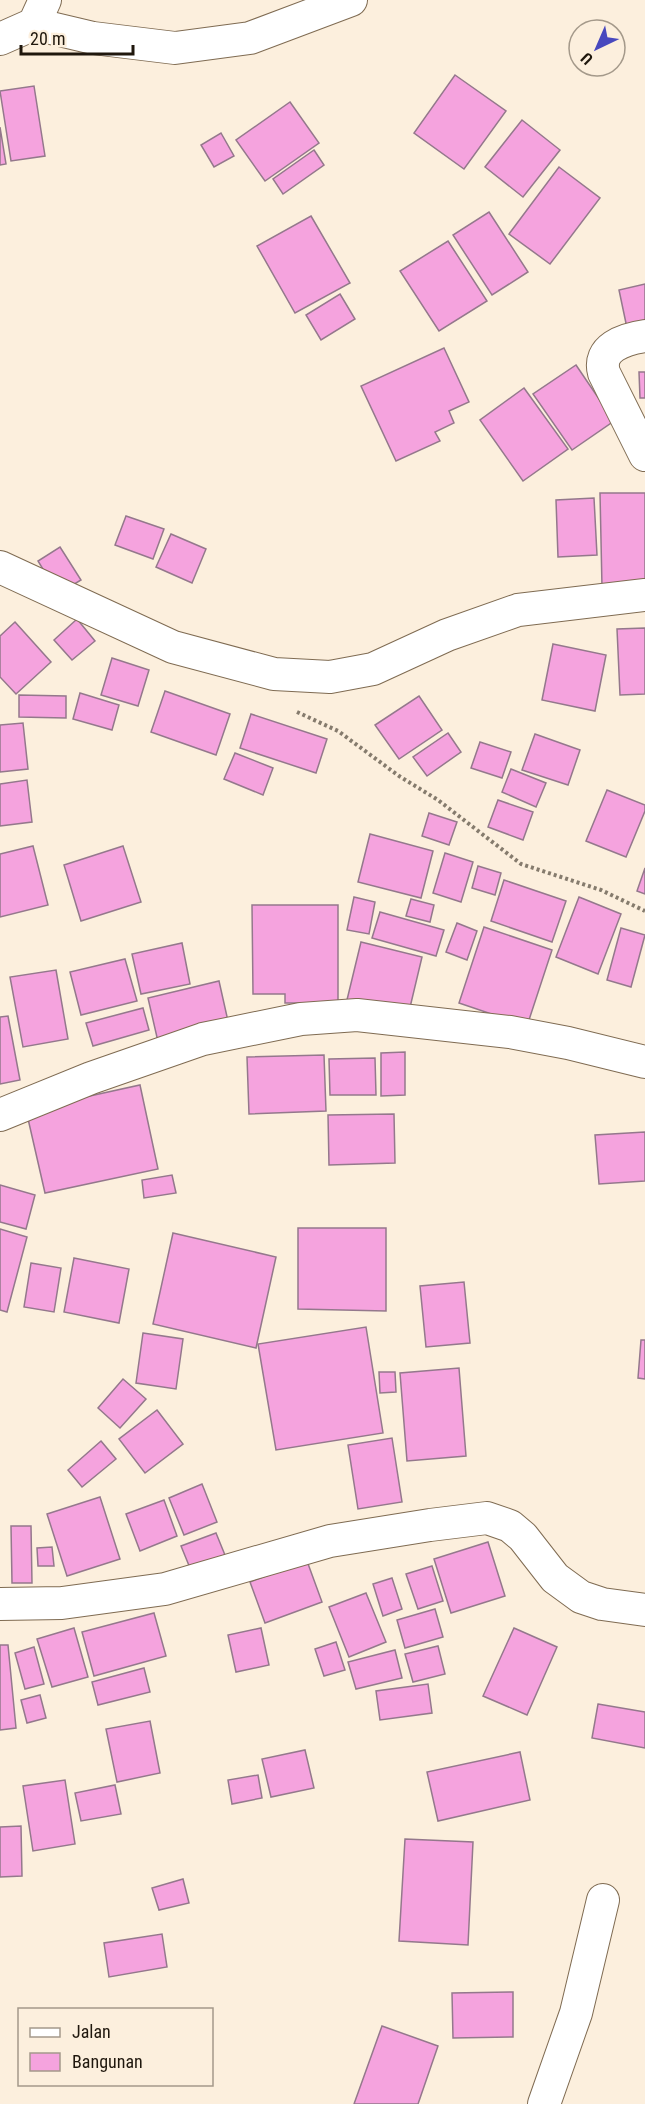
<svg xmlns="http://www.w3.org/2000/svg" width="645" height="2104" font-family="'Roboto Condensed',sans-serif">
<style>
.building{fill:#f5a3de;stroke:#94788c;stroke-width:1.5}
.lines{fill:none;stroke-linecap:round;stroke-linejoin:round}
.street-casing{stroke:#7f6b52;stroke-width:34}
.path{stroke:#857b6d;stroke-width:4;stroke-dasharray:3 3;stroke-linecap:butt}
.street{stroke:#fff;stroke-width:32}
</style>
<rect width="100%" height="100%" fill="#fcefdd"/>
<!-- building -->
<g class="building">
<path d="M 455,75 L 506,111 L 464,169 L 414,133 Z"/>
<path d="M 34,86 L 45,156 L 11,161 L 0,91 Z"/>
<path d="M 290,102 L 319,143 L 265,181 L 236,140 Z"/>
<path d="M 522,120 L 560,150 L 523,197 L 485,167 Z"/>
<path d="M 0,127 L 6,164 L 0,165 Z"/>
<path d="M 221,133 L 234,156 L 214,167 L 201,145 Z"/>
<path d="M 314,150 L 324,165 L 283,194 L 273,179 Z"/>
<path d="M 559,167 L 600,198 L 550,264 L 509,234 Z"/>
<path d="M 489,212 L 528,272 L 492,295 L 453,235 Z"/>
<path d="M 311,216 L 350,283 L 295,313 L 257,246 Z"/>
<path d="M 448,241 L 487,301 L 439,331 L 400,271 Z"/>
<path d="M 645,284 L 645,324 L 627,328 L 619,290 Z"/>
<path d="M 340,294 L 355,319 L 321,340 L 306,315 Z"/>
<path d="M 444,348 L 469,402 L 449,411 L 454,423 L 435,432 L 440,441 L 396,461 L 361,386 Z"/>
<path d="M 576,365 L 614,421 L 572,450 L 533,394 Z"/>
<path d="M 639,372 L 645,372 L 645,398 L 640,398 Z"/>
<path d="M 524,388 L 568,449 L 523,481 L 480,420 Z"/>
<path d="M 600,493 L 645,493 L 645,586 L 602,587 Z"/>
<path d="M 594,498 L 597,555 L 558,557 L 556,500 Z"/>
<path d="M 126,516 L 164,529 L 153,559 L 115,545 Z"/>
<path d="M 171,534 L 206,549 L 192,583 L 156,567 Z"/>
<path d="M 60,547 L 81,580 L 58,594 L 38,561 Z"/>
<path d="M 77,619 L 95,641 L 72,660 L 54,640 Z"/>
<path d="M 15,622 L 51,662 L 16,694 L 0,677 L 0,636 Z"/>
<path d="M 645,628 L 645,694 L 620,695 L 617,629 Z"/>
<path d="M 553,644 L 606,655 L 595,711 L 542,700 Z"/>
<path d="M 112,658 L 149,670 L 138,706 L 101,695 Z"/>
<path d="M 165,691 L 230,714 L 216,755 L 151,732 Z"/>
<path d="M 80,693 L 119,705 L 112,730 L 73,719 Z"/>
<path d="M 19,695 L 66,696 L 66,718 L 19,717 Z"/>
<path d="M 419,696 L 442,730 L 399,759 L 375,725 Z"/>
<path d="M 251,714 L 327,739 L 316,773 L 240,748 Z"/>
<path d="M 23,723 L 28,769 L 0,772 L 0,725 Z"/>
<path d="M 448,733 L 461,752 L 427,776 L 413,757 Z"/>
<path d="M 535,734 L 580,750 L 568,785 L 522,770 Z"/>
<path d="M 480,742 L 511,752 L 502,778 L 471,768 Z"/>
<path d="M 235,753 L 273,768 L 263,795 L 224,779 Z"/>
<path d="M 511,769 L 546,783 L 536,807 L 502,792 Z"/>
<path d="M 27,780 L 32,822 L 0,826 L 0,784 Z"/>
<path d="M 607,790 L 645,805 L 645,811 L 626,857 L 586,841 Z"/>
<path d="M 498,800 L 533,812 L 523,840 L 488,827 Z"/>
<path d="M 429,813 L 457,822 L 449,845 L 422,836 Z"/>
<path d="M 370,834 L 433,851 L 421,898 L 358,882 Z"/>
<path d="M 33,846 L 48,905 L 0,917 L 0,854 Z"/>
<path d="M 123,846 L 141,902 L 81,921 L 64,865 Z"/>
<path d="M 445,853 L 473,862 L 461,902 L 433,893 Z"/>
<path d="M 478,866 L 501,873 L 495,895 L 472,888 Z"/>
<path d="M 645,868 L 645,894 L 637,891 Z"/>
<path d="M 504,880 L 566,901 L 552,942 L 491,921 Z"/>
<path d="M 354,897 L 375,902 L 369,934 L 347,930 Z"/>
<path d="M 579,897 L 621,914 L 598,974 L 556,957 Z"/>
<path d="M 411,899 L 434,905 L 430,922 L 406,916 Z"/>
<path d="M 252,905 L 338,905 L 338,1003 L 285,1003 L 285,994 L 253,994 Z"/>
<path d="M 380,912 L 444,930 L 436,956 L 372,938 Z"/>
<path d="M 457,923 L 477,931 L 467,960 L 446,952 Z"/>
<path d="M 484,927 L 552,950 L 527,1026 L 459,1003 Z"/>
<path d="M 621,928 L 645,935 L 631,987 L 607,980 Z"/>
<path d="M 361,942 L 422,957 L 407,1020 L 346,1004 Z"/>
<path d="M 182,943 L 190,984 L 141,994 L 132,954 Z"/>
<path d="M 125,959 L 137,1001 L 81,1015 L 70,972 Z"/>
<path d="M 56,970 L 68,1039 L 23,1047 L 10,977 Z"/>
<path d="M 219,981 L 230,1030 L 159,1046 L 148,998 Z"/>
<path d="M 143,1008 L 149,1030 L 93,1046 L 86,1023 Z"/>
<path d="M 8,1016 L 20,1080 L 0,1084 L 0,1017 Z"/>
<path d="M 405,1052 L 405,1095 L 381,1096 L 381,1053 Z"/>
<path d="M 324,1055 L 326,1111 L 249,1114 L 247,1057 Z"/>
<path d="M 375,1058 L 376,1095 L 330,1095 L 329,1059 Z"/>
<path d="M 140,1085 L 158,1169 L 45,1193 L 26,1110 Z"/>
<path d="M 394,1114 L 395,1163 L 329,1165 L 328,1115 Z"/>
<path d="M 645,1132 L 645,1181 L 599,1184 L 595,1135 Z"/>
<path d="M 172,1175 L 176,1193 L 144,1198 L 142,1180 Z"/>
<path d="M 0,1185 L 35,1195 L 26,1229 L 0,1222 Z"/>
<path d="M 298,1228 L 386,1228 L 386,1311 L 298,1309 Z"/>
<path d="M 0,1229 L 27,1237 L 7,1312 L 0,1310 Z"/>
<path d="M 173,1233 L 276,1257 L 256,1348 L 153,1324 Z"/>
<path d="M 74,1258 L 129,1269 L 119,1323 L 64,1312 Z"/>
<path d="M 31,1263 L 61,1268 L 54,1312 L 24,1307 Z"/>
<path d="M 464,1282 L 470,1343 L 426,1347 L 420,1286 Z"/>
<path d="M 366,1327 L 383,1433 L 276,1450 L 258,1344 Z"/>
<path d="M 143,1333 L 183,1339 L 176,1389 L 136,1383 Z"/>
<path d="M 641,1340 L 645,1340 L 645,1379 L 638,1378 Z"/>
<path d="M 459,1368 L 466,1456 L 407,1461 L 400,1373 Z"/>
<path d="M 379,1372 L 395,1372 L 396,1392 L 380,1393 Z"/>
<path d="M 123,1379 L 146,1399 L 120,1428 L 98,1408 Z"/>
<path d="M 157,1410 L 183,1444 L 145,1473 L 119,1439 Z"/>
<path d="M 392,1438 L 402,1502 L 358,1509 L 348,1445 Z"/>
<path d="M 101,1441 L 116,1459 L 82,1487 L 68,1470 Z"/>
<path d="M 202,1484 L 217,1522 L 184,1535 L 169,1498 Z"/>
<path d="M 100,1497 L 120,1559 L 67,1576 L 47,1514 Z"/>
<path d="M 164,1500 L 177,1536 L 140,1551 L 126,1514 Z"/>
<path d="M 11,1526 L 31,1526 L 32,1583 L 12,1583 Z"/>
<path d="M 216,1533 L 225,1555 L 190,1568 L 181,1546 Z"/>
<path d="M 488,1542 L 505,1596 L 451,1613 L 434,1559 Z"/>
<path d="M 52,1547 L 54,1566 L 38,1566 L 37,1548 Z"/>
<path d="M 307,1561 L 322,1602 L 265,1623 L 250,1582 Z"/>
<path d="M 432,1566 L 443,1601 L 418,1609 L 406,1574 Z"/>
<path d="M 392,1578 L 402,1609 L 383,1616 L 373,1584 Z"/>
<path d="M 366,1593 L 386,1642 L 349,1657 L 329,1607 Z"/>
<path d="M 435,1609 L 443,1637 L 405,1648 L 397,1620 Z"/>
<path d="M 154,1613 L 166,1656 L 94,1676 L 82,1632 Z"/>
<path d="M 74,1628 L 88,1677 L 52,1687 L 37,1639 Z"/>
<path d="M 261,1628 L 269,1665 L 236,1672 L 228,1635 Z"/>
<path d="M 514,1628 L 557,1647 L 527,1715 L 483,1696 Z"/>
<path d="M 336,1642 L 345,1670 L 324,1676 L 315,1649 Z"/>
<path d="M 0,1645 L 8,1645 L 16,1728 L 0,1730 Z"/>
<path d="M 438,1646 L 445,1674 L 413,1682 L 405,1654 Z"/>
<path d="M 34,1647 L 44,1684 L 25,1689 L 15,1653 Z"/>
<path d="M 395,1650 L 402,1678 L 356,1689 L 348,1662 Z"/>
<path d="M 144,1668 L 150,1692 L 98,1705 L 92,1682 Z"/>
<path d="M 428,1684 L 432,1713 L 380,1720 L 376,1691 Z"/>
<path d="M 40,1695 L 46,1718 L 27,1723 L 21,1700 Z"/>
<path d="M 598,1704 L 645,1712 L 645,1748 L 592,1738 Z"/>
<path d="M 150,1721 L 160,1773 L 117,1782 L 106,1729 Z"/>
<path d="M 305,1750 L 314,1788 L 271,1797 L 262,1759 Z"/>
<path d="M 520,1752 L 530,1800 L 438,1821 L 427,1772 Z"/>
<path d="M 258,1775 L 262,1798 L 232,1804 L 228,1780 Z"/>
<path d="M 65,1780 L 75,1844 L 33,1851 L 23,1786 Z"/>
<path d="M 115,1785 L 121,1814 L 81,1821 L 75,1793 Z"/>
<path d="M 21,1826 L 22,1876 L 0,1877 L 0,1827 Z"/>
<path d="M 405,1839 L 473,1842 L 468,1945 L 399,1941 Z"/>
<path d="M 183,1879 L 189,1903 L 159,1910 L 152,1888 Z"/>
<path d="M 162,1934 L 167,1967 L 109,1977 L 104,1943 Z"/>
<path d="M 513,1992 L 513,2037 L 453,2038 L 452,1993 Z"/>
<path d="M 382,2026 L 438,2046 L 418,2104 L 354,2104 Z"/>
</g>
<g class="lines">
<!-- street casing -->
<g class="street-casing">
<g id="street">
<path d="M 34,24 L 93,38 L 175,48 L 250,38 L 351,0"/>
<path d="M 0,39 L 34,24 L 45,0"/>
<path d="M 645,336 C 624,339 597,348 604,373 L 645,455"/>
<path d="M 0,567 L 173,647 L 274,674 L 330,677 L 373,669 L 447,635 L 518,610 L 645,595"/>
<path d="M 0,1115 L 91,1078 L 203,1039 L 301,1019 L 357,1015 L 510,1032 L 568,1043 L 645,1062"/>
<path d="M 0,1604 L 62,1603 L 165,1589 L 330,1541 L 430,1525 L 487,1518 L 510,1526 L 523,1537 L 555,1578 L 581,1597 L 602,1604 L 645,1610"/>
<path d="M 544,2104 L 576,2013 L 603,1900"/>
</g>
</g>
<!-- path -->
<path class="path" d="M 297,712 L 338,731 L 399,776 L 438,800 L 521,864 L 601,890 L 645,911"/>
<!-- street -->
<use href="#street" class="street"/>
</g>
<!-- legend -->
<rect x="18" y="2008" width="195" height="78" fill="#fcefdd" stroke="#a4998a" stroke-width="1.5"/>
<rect x="30" y="2028" width="30" height="9" fill="#ffffff" stroke="#a4998a" stroke-width="1.5"/>
<text x="72" y="2038" font-size="18" fill="#1f170d">Jalan</text>
<rect x="30" y="2053" width="30" height="18" fill="#f5a3de" stroke="#a4998a" stroke-width="1.5"/>
<text x="72" y="2068" font-size="18" fill="#1f170d">Bangunan</text>
<!-- north arrow -->
<g transform="translate(597 48) rotate(224)"><circle r="28" fill="#fcefdd" stroke="#a4998a" stroke-width="1.5"/>
<path d="M0-4.5L10 22L0 15L-10 22Z" fill="#4848be"/>
<text y="-9" font-size="16" font-weight="bold" text-anchor="middle" fill="#1f170d">U</text>
</g>
<!-- scale -->
<path d="M21 45v9h112v-9" fill="none" stroke="#1f170d" stroke-width="3"/>
<text x="30" y="45" font-size="18" fill="#1f170d" stroke="#fcefdd" stroke-width="4.5" paint-order="stroke">20 m</text>
</svg>
